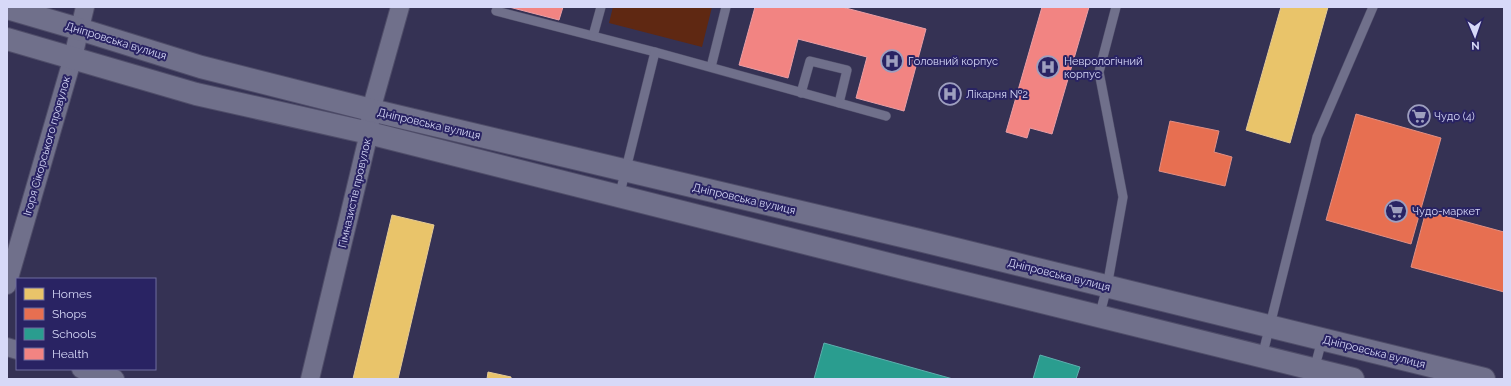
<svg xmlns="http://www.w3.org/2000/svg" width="1511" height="386" font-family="Raleway,sans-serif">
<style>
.green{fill:#5f2812}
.homes{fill:#e9c46a;stroke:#e4ca95}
.shops{fill:#e76f51;stroke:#e28f83}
.schools{fill:#2a9d8f;stroke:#5eafae}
.health{fill:#f28482;stroke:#ea9ea5}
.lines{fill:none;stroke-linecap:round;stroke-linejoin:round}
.lane-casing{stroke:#4f4d69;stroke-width:10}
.street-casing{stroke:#4f4d69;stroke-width:20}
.secondary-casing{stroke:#4f4d69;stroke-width:24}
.lane{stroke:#70708b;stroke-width:9}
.street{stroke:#70708b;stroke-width:18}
.secondary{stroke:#70708b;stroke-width:22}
.labels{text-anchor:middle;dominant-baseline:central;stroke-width:4;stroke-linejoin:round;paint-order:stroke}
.street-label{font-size:11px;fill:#d7d9f8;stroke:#292363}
.poi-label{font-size:11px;fill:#d7d9f8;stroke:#292363;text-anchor:start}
</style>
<rect width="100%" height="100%" fill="#353254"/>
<!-- green -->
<path class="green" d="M 613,7 L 712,7 L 702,47 L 609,23 Z"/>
<!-- homes -->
<g class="homes">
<path d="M 1281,7 L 1328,7 L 1290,143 L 1246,130 Z"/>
<path d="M 392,215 L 434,225 L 398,379 L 353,379 Z"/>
<path d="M 488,372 L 511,377 L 511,379 L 487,379 Z"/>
</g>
<!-- shops -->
<g class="shops">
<path d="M 1356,114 L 1441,138 L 1411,244 L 1326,220 Z"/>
<path d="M 1170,121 L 1219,131 L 1214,152 L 1232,157 L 1225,186 L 1159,171 Z"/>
<path d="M 1426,211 L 1504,232 L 1504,292 L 1411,267 Z"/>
</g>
<!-- schools -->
<g class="schools">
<path d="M 824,343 L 953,379 L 814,379 Z"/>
<path d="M 1040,355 L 1080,367 L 1076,379 L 1033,379 Z"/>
</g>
<!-- health -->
<g class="health">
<path d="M 509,7 L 563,7 L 559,20 Z"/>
<path d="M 755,7 L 842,7 L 926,29 L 904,111 L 856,98 L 867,57 L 798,39 L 788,78 L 739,65 Z"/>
<path d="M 1042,7 L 1089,7 L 1052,134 L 1030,128 L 1027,138 L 1006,132 Z"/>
</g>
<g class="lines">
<!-- lane casing -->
<g class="lane-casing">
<g id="lane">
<path d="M 496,11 L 655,52"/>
<path d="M 593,36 L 601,7"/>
<path d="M 711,67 L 726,7"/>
<path d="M 801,93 L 810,61 L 847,70 L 839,103"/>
<path d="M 619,197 L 655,52 L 886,116"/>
<path d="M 1099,317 L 1107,287 L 1123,197 L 1099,72 L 1116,7"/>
<path d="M 1262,357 L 1317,137 L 1373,7"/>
<path d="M 1314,370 L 1322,340"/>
</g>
</g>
<!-- street casing -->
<g class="street-casing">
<g id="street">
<path d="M 7,285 L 73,57 L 85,7"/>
<path d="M 7,347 L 17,350"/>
<path d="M 81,369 L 115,379"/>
<path d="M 310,379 L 369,133 L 371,110 L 400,7"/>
</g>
</g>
<!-- secondary casing -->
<g class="secondary-casing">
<g id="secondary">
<path d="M 7,8 L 79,29 L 201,67 L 371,110 L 919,240 L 1484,379"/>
<path d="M 7,39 L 196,94 L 369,133 L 912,270 L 1353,379"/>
</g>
</g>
<!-- lane -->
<use href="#lane" class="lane"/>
<!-- street -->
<use href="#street" class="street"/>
<!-- secondary -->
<use href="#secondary" class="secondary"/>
</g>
<!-- icons -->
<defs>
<g id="hospital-ring" transform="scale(1.15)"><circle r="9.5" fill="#292363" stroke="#9e9fbf" stroke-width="1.5"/><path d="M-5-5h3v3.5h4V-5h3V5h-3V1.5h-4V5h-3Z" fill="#9e9fbf"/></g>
<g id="supermarket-ring" transform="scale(1.15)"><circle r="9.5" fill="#292363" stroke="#9e9fbf" stroke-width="1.5"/><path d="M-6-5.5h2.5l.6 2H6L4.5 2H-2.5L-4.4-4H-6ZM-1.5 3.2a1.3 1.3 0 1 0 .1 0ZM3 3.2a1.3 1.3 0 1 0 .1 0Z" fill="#9e9fbf"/></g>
</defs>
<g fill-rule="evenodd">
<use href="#hospital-ring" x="892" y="61"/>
<use href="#hospital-ring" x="1048" y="67"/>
<use href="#hospital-ring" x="950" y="94"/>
<use href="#supermarket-ring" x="1419" y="116"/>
<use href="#supermarket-ring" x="1396" y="211"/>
</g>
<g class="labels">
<!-- street labels -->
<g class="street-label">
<text transform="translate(116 41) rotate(17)">Дніпровська вулиця</text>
<text transform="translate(429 124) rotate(13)">Дніпровська вулиця</text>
<text transform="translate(47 146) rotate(-74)">Ігоря Сікорського провулок</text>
<text transform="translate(355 193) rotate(-77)">Гімназистів провулок</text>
<text transform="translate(744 199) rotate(13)">Дніпровська вулиця</text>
<text transform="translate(1059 275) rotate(14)">Дніпровська вулиця</text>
<text transform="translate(1374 352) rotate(14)">Дніпровська вулиця</text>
</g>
<!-- poi labels -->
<g class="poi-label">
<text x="908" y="61">Головний корпус</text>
<text x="1064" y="61">Неврологічний<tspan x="1064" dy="13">корпус</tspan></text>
<text x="966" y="94">Лікарня №2</text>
<text x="1434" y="116">Чудо (4)</text>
<text x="1412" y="211">Чудо-маркет</text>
</g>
</g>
<!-- border -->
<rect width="1511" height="386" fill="none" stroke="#d7d9f8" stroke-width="16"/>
<!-- legend -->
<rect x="16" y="278" width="140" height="92" fill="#292363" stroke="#6f6c9f"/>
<rect x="24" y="288" width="20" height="12" fill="#e9c46a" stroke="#6f6c9f"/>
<text x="52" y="298" font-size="12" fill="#d7d9f8">Homes</text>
<rect x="24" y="308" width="20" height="12" fill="#e76f51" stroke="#6f6c9f"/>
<text x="52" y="318" font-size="12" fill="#d7d9f8">Shops</text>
<rect x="24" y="328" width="20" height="12" fill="#2a9d8f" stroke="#6f6c9f"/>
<text x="52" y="338" font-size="12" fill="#d7d9f8">Schools</text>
<rect x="24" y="348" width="20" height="12" fill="#f28482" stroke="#6f6c9f"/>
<text x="52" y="358" font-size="12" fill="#d7d9f8">Health</text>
<!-- north arrow -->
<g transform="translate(1475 36) rotate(178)" stroke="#292363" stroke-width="3" paint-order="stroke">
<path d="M0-3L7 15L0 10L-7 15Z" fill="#d7d9f8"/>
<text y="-6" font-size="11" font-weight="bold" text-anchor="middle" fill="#d7d9f8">N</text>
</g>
</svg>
